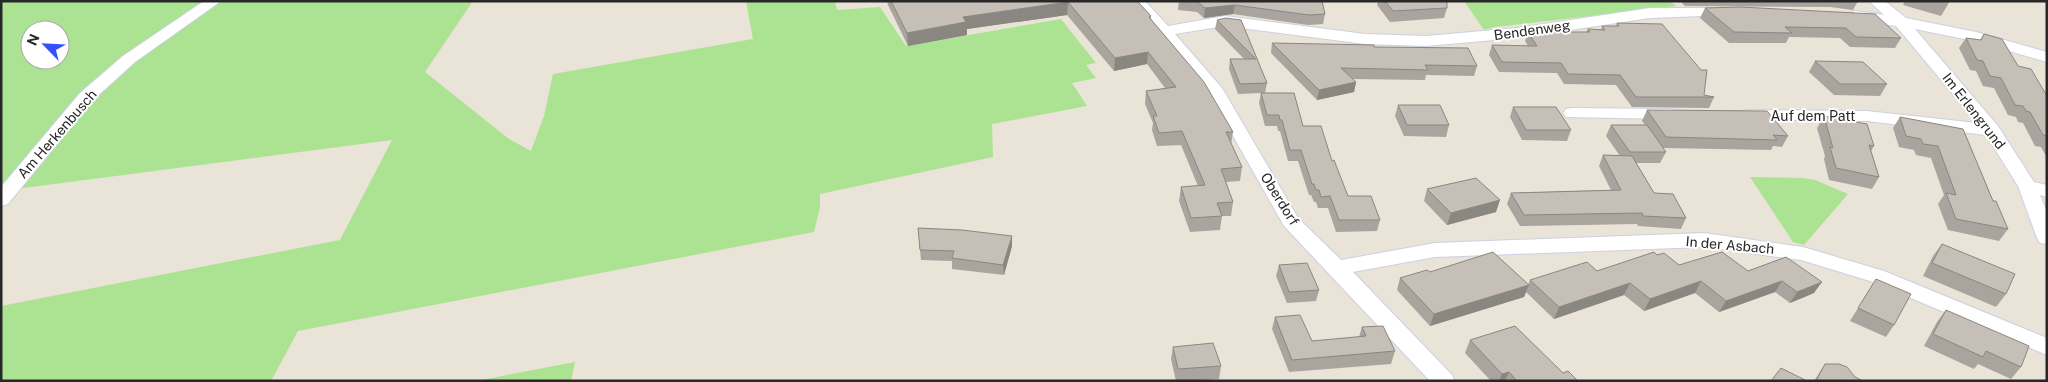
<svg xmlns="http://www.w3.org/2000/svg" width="2048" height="382" font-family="'Public Sans',sans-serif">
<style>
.green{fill:#abe392;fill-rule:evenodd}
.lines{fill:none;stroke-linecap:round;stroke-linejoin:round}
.street-casing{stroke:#cdd0e1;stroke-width:2}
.street{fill:#fff;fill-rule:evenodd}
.wall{fill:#a9a49d}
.shaded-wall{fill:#8a8680}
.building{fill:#c5bfb7;stroke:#8a8680}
.labels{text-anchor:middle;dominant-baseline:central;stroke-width:4;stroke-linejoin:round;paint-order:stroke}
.street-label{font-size:14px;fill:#272727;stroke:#fff}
</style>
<rect width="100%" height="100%" fill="#eae3d7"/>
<!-- green -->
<g class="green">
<path d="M 1,1 L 473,1 L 425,72 L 509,139 L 531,151 L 544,116 L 553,74 L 753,39 L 746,1 L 835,1 L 837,10 L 880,7 L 906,46 L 1061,19 L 1096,63 L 1086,65 L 1096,78 L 1072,83 L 1087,106 L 992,124 L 993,157 L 820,194 L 820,207 L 814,232 L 298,331 L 271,381 L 1,381 L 1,306 L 340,240 L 392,140 L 16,189 L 1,207 ZM 30,30 L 60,30 L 60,60 L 30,60 Z"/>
<path d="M 1464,1 L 1670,1 L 1676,6 L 1495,27 L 1484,30 Z"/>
<path d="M 1750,177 L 1803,178 L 1815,180 L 1848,194 L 1804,245 L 1793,242 Z"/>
<path d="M 575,362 L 571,381 L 476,381 Z"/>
</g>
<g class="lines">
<!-- street casing -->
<g class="street-casing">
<g id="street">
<path d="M 204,1 L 221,1 L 135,62 L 92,101 L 8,204 L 1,206 L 1,187 L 80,93 L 123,56 Z"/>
<path d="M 1130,1 L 1145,1 L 1168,26 L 1225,16 L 1365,34 L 1426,36 L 1517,28 L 1650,8 L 1733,8 L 1735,11 L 1733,14 L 1728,15 L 1650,18 L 1517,38 L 1426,46 L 1365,44 L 1225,26 L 1175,34 L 1222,88 L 1298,218 L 1341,260 L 1435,243 L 1704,233 L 1803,247 L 1884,271 L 2047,338 L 2047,355 L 1870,281 L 1801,260 L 1704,247 L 1435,257 L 1353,272 L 1452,375 L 1455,381 L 1430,381 L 1284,226 L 1207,90 Z"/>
<path d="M 1869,1 L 1885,1 L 1906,18 L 1976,32 L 2047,52 L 2047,62 L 1974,41 L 1915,29 L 1998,126 L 2034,182 L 2047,185 L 2047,197 L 2040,195 L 2047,212 L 2047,244 L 2040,243 L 2037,238 L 2018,186 L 1986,135 L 1867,121 L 1741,119 L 1738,115 L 1741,111 L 1747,110 L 1867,111 L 1977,123 L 1896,26 L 1850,19 L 1847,16 L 1850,13 L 1855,11 L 1884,15 Z"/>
<path d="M 1572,108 L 1670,109 L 1676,110 L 1679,114 L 1676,118 L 1670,119 L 1566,117 L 1563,113 L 1566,109 Z"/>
</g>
</g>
<!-- street -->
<use href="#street" class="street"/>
</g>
<!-- wall -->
<g class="wall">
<path d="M 887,1 L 1137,1 L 1151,16 L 1151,19 L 1233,132 L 1231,144 L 1242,167 L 1240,181 L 1226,182 L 1233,202 L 1231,216 L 1222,216 L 1220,230 L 1190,232 L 1179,201 L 1181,187 L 1198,186 L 1181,145 L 1157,146 L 1152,130 L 1153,123 L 1145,104 L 1146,91 L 1165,88 L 1147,64 L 1114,71 L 1067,15 L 967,29 L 967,35 L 908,46 L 888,5 Z"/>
<path d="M 1179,1 L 1322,1 L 1325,14 L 1323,24 L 1308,25 L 1233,14 L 1204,18 L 1197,12 L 1178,10 Z"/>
<path d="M 1378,1 L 1447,1 L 1447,8 L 1444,18 L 1390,22 L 1377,5 Z"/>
<path d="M 1680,1 L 1858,1 L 1853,10 L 1830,7 L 1685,6 Z"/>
<path d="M 1905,1 L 1950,1 L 1941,16 L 1903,5 Z"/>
<path d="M 1740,7 L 1901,38 L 1895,48 L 1850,47 L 1840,38 L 1789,37 L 1786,43 L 1729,43 L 1700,18 L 1705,8 Z"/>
<path d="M 1217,20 L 1241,20 L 1267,83 L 1265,93 L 1303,126 L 1332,161 L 1348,196 L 1380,220 L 1377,231 L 1336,232 L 1328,208 L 1318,208 L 1316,202 L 1314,202 L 1311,195 L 1309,195 L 1298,161 L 1288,161 L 1280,131 L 1278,131 L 1277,126 L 1265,126 L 1259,103 L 1261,93 L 1238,94 L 1229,69 L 1230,59 L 1244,59 L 1215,29 Z"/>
<path d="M 1617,23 L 1704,95 L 1714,97 L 1709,108 L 1632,107 L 1616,85 L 1564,84 L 1557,73 L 1499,72 L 1489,55 L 1492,45 L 1528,46 L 1525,41 L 1528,32 L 1586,32 L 1588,29 L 1601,30 L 1602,26 L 1616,26 Z"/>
<path d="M 1984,34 L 2018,66 L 2047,96 L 2047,158 L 2041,147 L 2035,146 L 2023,123 L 2018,122 L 2016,117 L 2008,115 L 1994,88 L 1983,86 L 1976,71 L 1970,70 L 1959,48 L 1966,38 L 1980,40 Z"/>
<path d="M 1272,43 L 1374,47 L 1477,66 L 1474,76 L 1426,75 L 1425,80 L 1353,79 L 1356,82 L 1354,92 L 1317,100 L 1271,53 Z"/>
<path d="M 1815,61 L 1887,84 L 1880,96 L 1834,95 L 1809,72 Z"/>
<path d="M 1398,105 L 1449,125 L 1446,137 L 1404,136 L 1395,116 Z"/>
<path d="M 1513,107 L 1571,130 L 1567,141 L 1522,140 L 1510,117 Z"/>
<path d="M 1647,110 L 1788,136 L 1782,147 L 1773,146 L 1771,150 L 1663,148 L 1666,152 L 1660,163 L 1636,163 L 1654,193 L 1686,218 L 1681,229 L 1638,226 L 1637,224 L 1520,226 L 1507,204 L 1511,193 L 1611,190 L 1599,166 L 1603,155 L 1620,156 L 1606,136 L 1611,125 L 1645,125 L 1642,121 Z"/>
<path d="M 1824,116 L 1874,146 L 1871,151 L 1879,177 L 1872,189 L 1829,180 L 1824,159 L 1825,156 L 1817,128 Z"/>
<path d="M 1900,117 L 1963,129 L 1993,201 L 2008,229 L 1999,241 L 1948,230 L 1938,204 L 1944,195 L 1931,158 L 1916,155 L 1914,150 L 1899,147 L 1893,128 Z"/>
<path d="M 1427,189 L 1496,212 L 1447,225 L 1424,201 Z"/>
<path d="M 918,228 L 1012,246 L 1004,275 L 952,269 L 952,261 L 921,260 Z"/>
<path d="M 1942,244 L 2006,294 L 1996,307 L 1923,276 L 1933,256 Z"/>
<path d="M 1657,255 L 1679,265 L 1748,271 L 1786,257 L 1814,293 L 1790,303 L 1775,292 L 1719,312 L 1695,293 L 1644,311 L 1624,295 L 1554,319 L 1526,292 L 1524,297 L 1430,326 L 1397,290 L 1400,278 L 1430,272 L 1528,285 L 1530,280 L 1597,271 Z"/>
<path d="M 1279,265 L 1319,290 L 1316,301 L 1287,303 L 1276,276 Z"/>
<path d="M 1876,279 L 1894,325 L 1886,337 L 1850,321 Z"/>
<path d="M 1946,310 L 2021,367 L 2011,379 L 1978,364 L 1974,369 L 1924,346 L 1937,322 Z"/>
<path d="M 1275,317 L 1312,341 L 1359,337 L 1362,327 L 1395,351 L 1391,364 L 1289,372 L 1272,329 Z"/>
<path d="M 1470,340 L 1563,373 L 1578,381 L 1491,381 L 1465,353 Z"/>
<path d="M 1173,347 L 1221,366 L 1219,379 L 1190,381 L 1176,381 L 1171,359 Z"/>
<path d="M 1825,364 L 1855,377 L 1863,381 L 1814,381 Z"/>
</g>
<!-- shaded-wall -->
<g class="shaded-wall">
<path d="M 1068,2 L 1067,15 L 967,29 L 967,35 L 908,46 L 907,33 L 963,17 Z"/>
<path d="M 1235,5 L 1233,14 L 1204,18 L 1205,8 Z"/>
<path d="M 1148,52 L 1147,64 L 1114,71 L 1115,58 Z"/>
<path d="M 1356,82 L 1354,92 L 1317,100 L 1319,90 Z"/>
<path d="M 1500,200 L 1496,212 L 1447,225 L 1451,213 Z"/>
<path d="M 1012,236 L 1012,246 L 1004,275 L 1003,265 Z"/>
<path d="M 1701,281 L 1695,293 L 1644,311 L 1650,299 Z"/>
<path d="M 1782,281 L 1775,292 L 1719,312 L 1726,301 Z"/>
<path d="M 1822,282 L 1814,293 L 1790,303 L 1797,292 Z"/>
<path d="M 1630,283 L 1624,295 L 1554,319 L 1559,307 Z"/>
<path d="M 1529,285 L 1524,297 L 1430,326 L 1434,314 Z"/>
<path d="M 1509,372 L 1505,381 L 1499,381 L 1502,374 Z"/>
</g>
<!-- building -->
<g class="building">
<path d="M 891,1 L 1137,1 L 1151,16 L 1149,17 L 1204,82 L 1233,132 L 1226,132 L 1242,167 L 1221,169 L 1233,202 L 1217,203 L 1222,216 L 1191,218 L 1181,187 L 1205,185 L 1182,131 L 1159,133 L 1153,116 L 1157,116 L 1146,91 L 1176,87 L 1148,52 L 1115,58 L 1068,2 L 963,17 L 966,22 L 907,33 Z"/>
<path d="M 1191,1 L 1322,1 L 1325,14 L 1309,15 L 1235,5 L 1205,8 L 1198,2 Z"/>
<path d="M 1385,1 L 1447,1 L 1447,8 L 1393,11 Z"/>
<path d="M 1740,7 L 1875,14 L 1901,38 L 1856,37 L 1846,28 L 1785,27 L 1792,33 L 1734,32 L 1705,8 Z"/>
<path d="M 1226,18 L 1241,20 L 1267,83 L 1240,84 L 1230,59 L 1256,59 L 1217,20 Z"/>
<path d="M 1617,23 L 1662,24 L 1701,70 L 1707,70 L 1704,95 L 1714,97 L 1636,97 L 1620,75 L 1568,74 L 1561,63 L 1502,62 L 1492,45 L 1537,46 L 1528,32 L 1590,32 L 1588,29 L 1605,30 L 1602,26 L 1619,26 Z"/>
<path d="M 1984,34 L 2002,39 L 2018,66 L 2031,69 L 2047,96 L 2047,136 L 2043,135 L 2030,112 L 2026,111 L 2023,106 L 2015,105 L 2001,78 L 1990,76 L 1983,61 L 1977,60 L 1966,38 L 1981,40 Z"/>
<path d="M 1272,43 L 1374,45 L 1374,47 L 1468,48 L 1477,66 L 1425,65 L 1428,70 L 1341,68 L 1356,82 L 1319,90 Z"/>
<path d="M 1815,61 L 1863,62 L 1887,84 L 1840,84 Z"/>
<path d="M 1261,93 L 1294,93 L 1303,126 L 1321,126 L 1332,161 L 1334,160 L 1348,196 L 1371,196 L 1380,220 L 1339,220 L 1330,196 L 1321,197 L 1319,190 L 1316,190 L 1314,184 L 1312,184 L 1301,150 L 1290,150 L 1282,120 L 1280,120 L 1279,115 L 1267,115 Z"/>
<path d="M 1398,105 L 1440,105 L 1449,125 L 1407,125 Z"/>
<path d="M 1513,107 L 1556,107 L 1571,130 L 1526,130 Z"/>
<path d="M 1647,110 L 1767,111 L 1788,136 L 1773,135 L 1777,140 L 1666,137 Z"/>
<path d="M 1824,116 L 1867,124 L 1874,146 L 1869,145 L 1879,177 L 1836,168 L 1830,147 L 1833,148 Z"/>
<path d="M 1900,117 L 1963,129 L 1993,201 L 1996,201 L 2008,229 L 1956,219 L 1946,193 L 1956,195 L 1938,146 L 1923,144 L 1921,139 L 1906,136 Z"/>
<path d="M 1611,125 L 1647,125 L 1666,152 L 1630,152 Z"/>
<path d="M 1603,155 L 1632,156 L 1654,193 L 1673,194 L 1686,218 L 1643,216 L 1642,213 L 1524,215 L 1511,193 L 1621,190 Z"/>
<path d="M 1476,178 L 1500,200 L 1451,213 L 1427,189 Z"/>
<path d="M 918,228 L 962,230 L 1012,236 L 1003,265 L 952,258 L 954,251 L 920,250 Z"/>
<path d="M 1942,244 L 2015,274 L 2006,294 L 1932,263 Z"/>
<path d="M 1493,252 L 1529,285 L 1434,314 L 1400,278 L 1427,270 L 1430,272 Z"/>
<path d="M 1654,252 L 1657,255 L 1664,253 L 1679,265 L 1722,252 L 1748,271 L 1786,257 L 1822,282 L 1797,292 L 1782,281 L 1726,301 L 1701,281 L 1650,299 L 1630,283 L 1559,307 L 1530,280 L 1587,262 L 1597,271 Z"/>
<path d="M 1307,263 L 1319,290 L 1289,292 L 1279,265 Z"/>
<path d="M 1876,279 L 1911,294 L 1894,325 L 1858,308 Z"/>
<path d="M 1946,310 L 2029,346 L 2021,367 L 1986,351 L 1983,357 L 1933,334 Z"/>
<path d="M 1300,315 L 1312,341 L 1366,336 L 1362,327 L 1383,326 L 1395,351 L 1292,360 L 1275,317 Z"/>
<path d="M 1515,326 L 1563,373 L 1568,371 L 1578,381 L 1517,381 L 1509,372 L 1502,374 L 1470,340 Z"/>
<path d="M 1213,343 L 1221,366 L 1178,369 L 1173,347 Z"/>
<path d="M 1825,364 L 1839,364 L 1847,367 L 1855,377 L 1863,381 L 1816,381 Z"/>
<path d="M 1781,368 L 1807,381 L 1771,381 Z"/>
</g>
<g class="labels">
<!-- street labels -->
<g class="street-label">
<text transform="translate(1532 30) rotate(-8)">Bendenweg</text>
<text transform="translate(1974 111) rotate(52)">Im Erlengrund</text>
<text x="1813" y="116">Auf dem Patt</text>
<text transform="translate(57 134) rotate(-49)">Am Herkenbusch</text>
<text transform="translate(1280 199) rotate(58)">Oberdorf</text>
<text transform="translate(1730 245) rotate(5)">In der Asbach</text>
</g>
</g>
<!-- border -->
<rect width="2048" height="382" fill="none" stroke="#272727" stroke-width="5"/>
<!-- north arrow -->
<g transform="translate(45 45) rotate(294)"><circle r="24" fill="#ffffff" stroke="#a9a9a9"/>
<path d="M0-4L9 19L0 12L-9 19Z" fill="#3251fd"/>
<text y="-8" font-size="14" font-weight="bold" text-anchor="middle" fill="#272727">N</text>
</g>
</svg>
